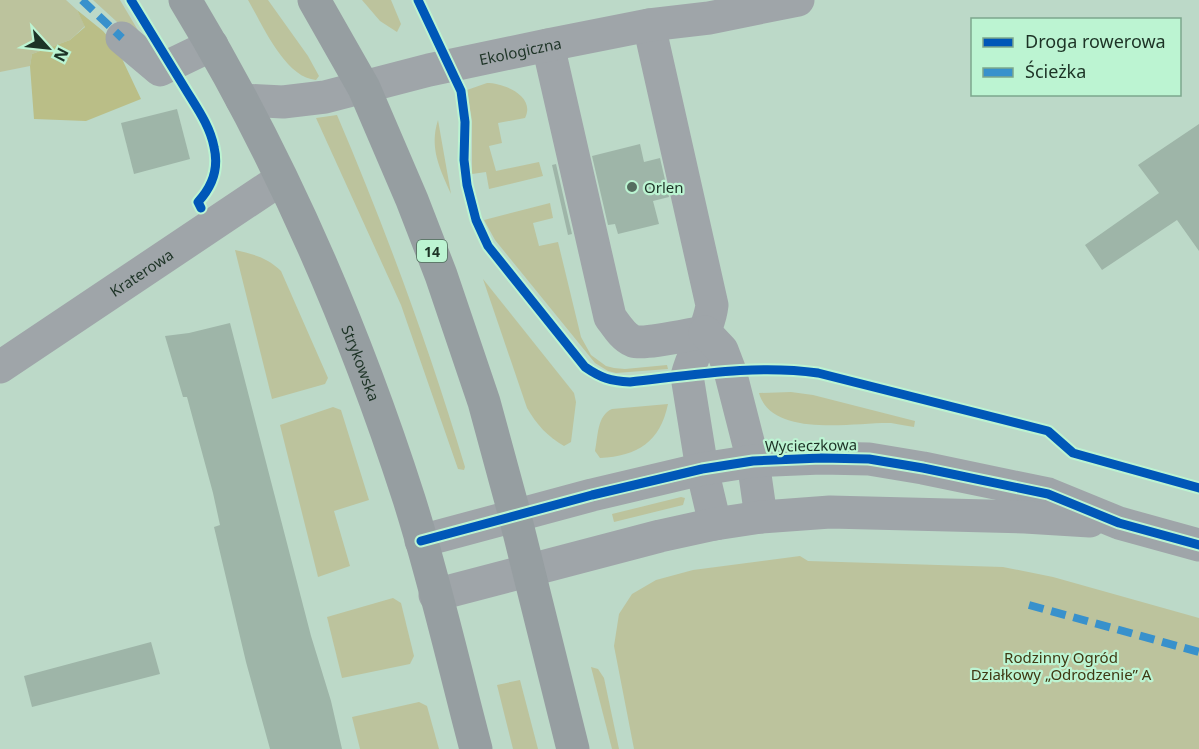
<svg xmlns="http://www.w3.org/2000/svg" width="1199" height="749" font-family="'Noto Sans',sans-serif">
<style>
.green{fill:#bcc39d}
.forest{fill:#babe87}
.building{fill:#9eb5a8}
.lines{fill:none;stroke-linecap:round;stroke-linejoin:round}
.minor{stroke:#9fa5a9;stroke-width:33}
.major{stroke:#969ea1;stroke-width:33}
.quiet{stroke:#3891cc;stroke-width:8;stroke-dasharray:15 8;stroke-linecap:butt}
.cycleway-casing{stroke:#bcf4d2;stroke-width:13}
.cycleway{stroke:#0057b8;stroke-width:9}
.poi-dot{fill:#556d5f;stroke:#bcf4d2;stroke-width:2}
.labels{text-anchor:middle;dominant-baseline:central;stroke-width:4.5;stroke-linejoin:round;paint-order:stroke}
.shield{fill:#bcf4d2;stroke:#4d6d5a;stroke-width:1.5}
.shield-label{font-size:14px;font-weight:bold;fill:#1d3326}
.street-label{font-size:15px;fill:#1d3326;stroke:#bcf4d2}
.poi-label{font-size:15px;fill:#1d3326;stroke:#bcf4d2;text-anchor:start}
.park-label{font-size:15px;fill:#3f3813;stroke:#bcf4d2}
</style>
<rect width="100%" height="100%" fill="#bcd9c8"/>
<!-- green -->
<g class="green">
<path d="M 0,0 L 66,0 L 77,10 L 85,26 L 70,40 L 32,54 L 30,66 L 0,72 Z"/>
<path d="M 93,0 L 120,0 L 152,54 Z"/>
<path d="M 248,0 L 268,0 L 308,56 L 319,76 L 316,80 C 285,78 262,24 248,0 Z"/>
<path d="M 362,0 L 391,0 L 401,24 L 397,32 L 380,21 Z"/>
<path d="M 487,83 C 504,83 536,96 525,118 L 498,123 L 502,143 L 489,146 L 496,171 L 539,162 L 543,176 L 489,189 L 486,172 L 472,174 L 472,121 L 467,90 Z"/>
<path d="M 337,115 C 386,230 429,347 465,467 L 464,470 L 458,469 L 401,305 L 316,118 Z"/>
<path d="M 438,120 L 451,194 C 440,169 429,148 438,120 Z"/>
<path d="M 550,203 L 553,218 L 533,223 L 539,246 L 558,242 L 581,337 L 591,355 L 606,366 L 614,368 L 625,369 L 667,365 L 668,369 L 616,373 L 608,371 L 595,363 L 495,240 L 484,220 Z"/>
<path d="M 235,250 C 252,254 267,257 281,271 L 328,378 L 325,384 L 272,399 Z"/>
<path d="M 483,279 L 574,393 L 576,402 L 571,442 L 564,446 C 547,436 537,425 527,408 Z"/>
<path d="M 791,392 L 813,395 L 915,421 L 914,427 C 906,426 898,424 891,423 C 855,422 772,439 759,393 Z"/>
<path d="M 668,404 C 660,442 638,456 600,458 L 595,451 C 598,437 597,415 612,409 Z"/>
<path d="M 333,407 L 341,410 L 369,500 L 334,511 L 350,566 L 318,577 L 280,425 Z"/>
<path d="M 681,497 L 685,498 L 683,505 L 614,522 L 612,514 Z"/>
<path d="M 800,556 L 808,561 L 1003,567 L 1053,577 L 1199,618 L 1199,749 L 634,749 L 614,646 L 619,614 L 632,594 L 656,580 L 693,570 Z"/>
<path d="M 393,598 L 401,603 L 414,656 L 410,664 L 342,678 L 327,617 Z"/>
<path d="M 591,667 L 598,669 L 604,678 L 619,749 L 612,749 Z"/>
<path d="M 520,680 L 538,749 L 513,749 L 497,685 Z"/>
<path d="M 419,702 L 427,706 L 439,749 L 360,749 L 352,717 Z"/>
</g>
<!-- forest -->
<path class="forest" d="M 77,10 L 103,31 L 116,46 L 141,99 L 86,121 L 34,119 L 30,66 L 32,54 L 70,40 L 85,27 Z"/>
<!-- building -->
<g class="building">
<path d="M 177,109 L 190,159 L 134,174 L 121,123 Z"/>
<path d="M 1199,124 L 1199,251 L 1177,220 L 1102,270 L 1085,245 L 1159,193 L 1138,165 Z"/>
<path d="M 640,144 L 644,162 L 660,158 L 669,197 L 653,201 L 659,224 L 618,234 L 615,224 L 608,225 L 592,156 Z"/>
<path d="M 556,164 L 572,234 L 568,235 L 552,165 Z"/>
<path d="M 230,323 L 311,636 L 331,701 L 342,749 L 270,749 L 246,662 L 214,527 L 220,525 L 213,493 L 187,397 L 183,397 L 165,336 L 189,333 Z"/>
<path d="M 151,642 L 160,674 L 32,707 L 24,676 Z"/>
</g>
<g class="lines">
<!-- minor -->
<g class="minor">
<path d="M 649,25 L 712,305 C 709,330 693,351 687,376 L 702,469 L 715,524"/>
<path d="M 122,38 L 160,70 L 212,45"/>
<path d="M 548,45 L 610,317 C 616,325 623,337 633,341 C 645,345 691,334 705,332"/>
<path id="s1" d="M 242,100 L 283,102 L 325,97 L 429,70 L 548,45 L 649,25 L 709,18 L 798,0"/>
<path d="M 705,332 L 722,350 L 730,371 L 753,461 L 761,517"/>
<path id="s2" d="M 0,367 L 281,179"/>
<path d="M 421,541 L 592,495 L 702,469 L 753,461 L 821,458 L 869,459 L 923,468 L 1048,494 L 1119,523 L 1199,545"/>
<path d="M 435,595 L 660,536 L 715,524 L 761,517 L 830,512 L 1025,517 L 1090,521"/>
</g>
<!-- major -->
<g class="major">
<path id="s3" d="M 185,0 C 280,156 353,325 409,499 C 435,581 454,666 476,749"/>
<path d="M 314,0 L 364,88 L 412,200 L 441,275 L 484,402 L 515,516 L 573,749"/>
</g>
<!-- quiet -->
<g class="quiet">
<path d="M 82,0 L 122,38"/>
<path d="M 1029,605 L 1199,652"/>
</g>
<!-- cycleway casing -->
<g class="cycleway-casing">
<g id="cycleway">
<path d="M 131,0 C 149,30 168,60 186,90 C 197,108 210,126 214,147 C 219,168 212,187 198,202 L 201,208"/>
<path d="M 418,0 L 461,91 L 465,122 L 464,160 L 467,185 L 476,220 L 488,246 L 585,367 C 601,378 610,381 630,382 C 693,375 756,364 818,373 L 1048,431 L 1073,453 L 1199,488"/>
<path d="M 421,541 L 592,495 L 702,469 L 753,461 L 821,458 L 869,459 L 923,468 L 1048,494 L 1119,523 L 1199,545"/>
</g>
</g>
<!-- cycleway -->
<use href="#cycleway" class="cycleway"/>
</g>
<!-- markers -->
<circle class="poi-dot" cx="632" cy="187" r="6"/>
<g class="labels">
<!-- shield labels -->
<rect class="shield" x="417" y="240" width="30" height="22" rx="4.5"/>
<g class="shield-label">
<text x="432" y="251">14</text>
</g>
<!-- street labels -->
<g class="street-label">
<text stroke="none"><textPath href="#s1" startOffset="284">Ekologiczna</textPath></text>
<text stroke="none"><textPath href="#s2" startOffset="170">Kraterowa</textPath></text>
<text stroke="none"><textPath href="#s3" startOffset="404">Strykowska</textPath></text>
<text transform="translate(811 445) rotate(-1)">Wycieczkowa</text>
</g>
<!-- poi labels -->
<g class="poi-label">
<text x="644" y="187">Orlen</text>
</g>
<!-- park labels -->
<g class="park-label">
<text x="1061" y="657">Rodzinny Ogród<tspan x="1061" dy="17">Działkowy „Odrodzenie” A</tspan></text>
</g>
</g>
<!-- legend -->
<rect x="971" y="18" width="210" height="78" fill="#bcf4d2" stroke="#7ca78d" stroke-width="1.5"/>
<rect x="983" y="38" width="30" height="9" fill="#0057b8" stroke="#7ca78d" stroke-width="1.5"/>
<text x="1025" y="48" font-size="18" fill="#1d3326">Droga rowerowa</text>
<rect x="983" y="68" width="30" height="9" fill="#3891cc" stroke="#7ca78d" stroke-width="1.5"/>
<text x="1025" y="78" font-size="18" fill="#1d3326">Ścieżka</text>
<!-- north arrow -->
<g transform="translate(48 48) rotate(117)" stroke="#bcf4d2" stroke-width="4.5" paint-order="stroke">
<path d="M0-4.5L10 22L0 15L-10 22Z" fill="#1d3326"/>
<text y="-9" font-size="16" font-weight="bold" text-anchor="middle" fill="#1d3326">N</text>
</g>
</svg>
